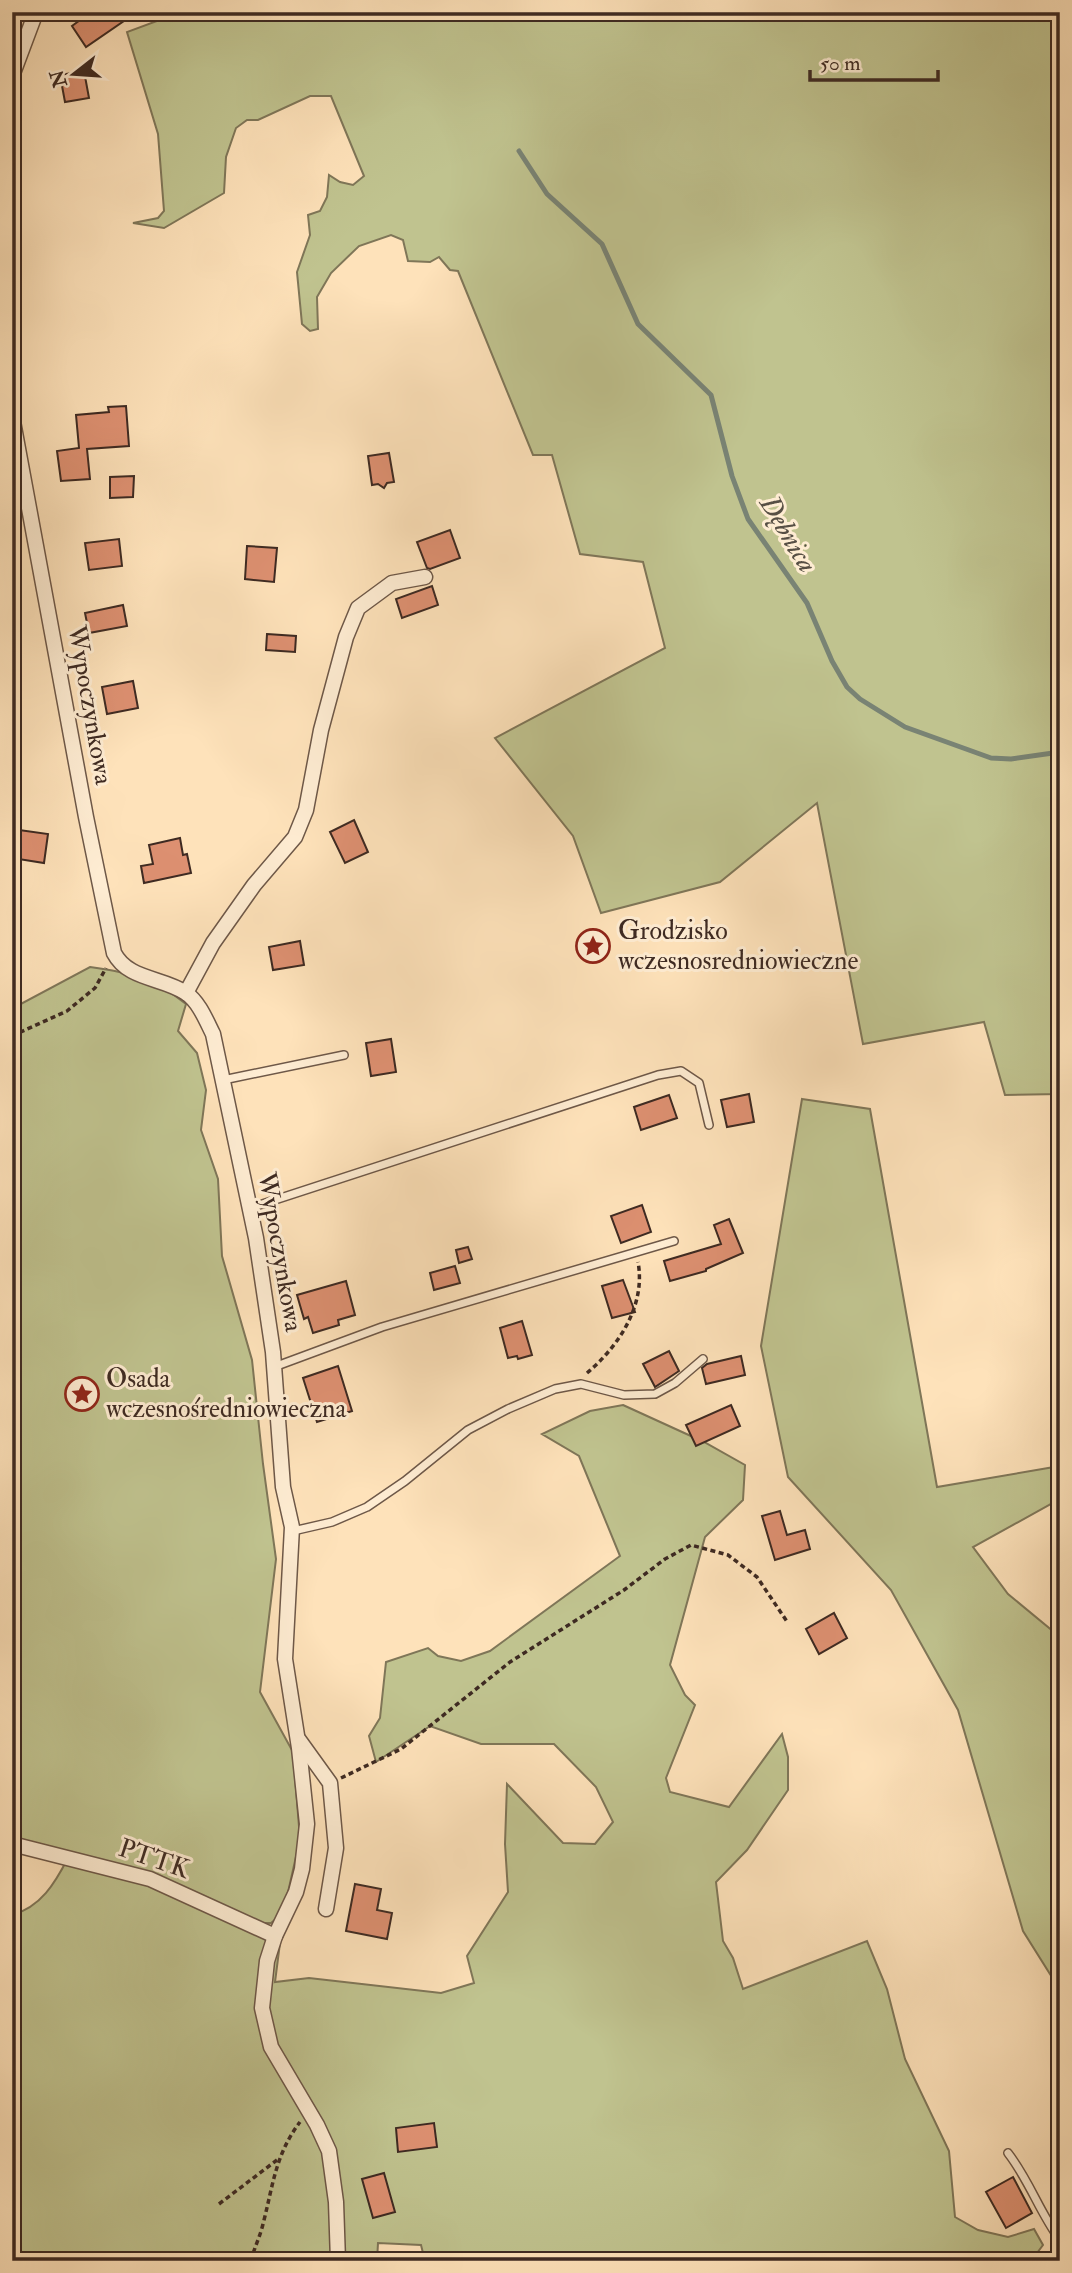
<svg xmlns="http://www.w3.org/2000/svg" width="1072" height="2273" font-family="'IM FELL Double Pica',serif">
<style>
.green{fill:#c0c38f;stroke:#7f7658;stroke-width:2}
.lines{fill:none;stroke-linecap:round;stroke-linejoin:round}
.stream{stroke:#798374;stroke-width:5}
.building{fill:#dd9071;stroke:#3e2a22;stroke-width:2}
.lane-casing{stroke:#6e5848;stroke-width:10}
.street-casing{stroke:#6e5848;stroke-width:17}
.path{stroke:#3e2a22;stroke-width:3.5;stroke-dasharray:5 3.5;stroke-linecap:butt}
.lane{stroke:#feecd2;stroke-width:7}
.street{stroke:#feecd2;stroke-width:14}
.labels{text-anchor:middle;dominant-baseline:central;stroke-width:6;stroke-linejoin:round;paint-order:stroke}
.street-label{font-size:26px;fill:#3e2a22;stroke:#feecd2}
.poi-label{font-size:26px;fill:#3e2a22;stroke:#feecd2;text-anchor:start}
.water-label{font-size:28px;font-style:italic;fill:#574f44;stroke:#feecd2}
</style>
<rect width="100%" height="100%" fill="#fee2ba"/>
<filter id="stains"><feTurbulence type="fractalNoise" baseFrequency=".00286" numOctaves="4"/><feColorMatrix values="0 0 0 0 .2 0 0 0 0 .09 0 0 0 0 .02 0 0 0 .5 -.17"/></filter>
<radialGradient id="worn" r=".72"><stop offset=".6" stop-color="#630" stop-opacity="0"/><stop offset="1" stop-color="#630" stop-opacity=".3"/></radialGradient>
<!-- green -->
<g class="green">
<path d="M 181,12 L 1060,12 L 1060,1094 L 1005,1095 L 984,1022 L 863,1044 L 817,803 L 720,882 L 601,913 L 573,836 L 495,738 L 665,648 L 643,562 L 580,554 L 552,455 L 533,455 L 458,271 L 450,270 L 439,257 L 430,262 L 408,261 L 403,240 L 391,235 L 359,246 L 331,273 L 317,297 L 318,329 L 310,331 L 302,324 L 297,272 L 310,235 L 308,215 L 320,211 L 327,197 L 329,175 L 340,182 L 353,185 L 364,176 L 331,96 L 310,96 L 258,120 L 247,120 L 236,128 L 226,157 L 224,193 L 164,228 L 133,223 L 158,218 L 164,211 L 158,134 L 127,32 Z"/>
<path d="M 90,967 C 132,973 152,977 186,1004 L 178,1031 L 197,1053 L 206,1090 L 201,1130 L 218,1179 L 222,1256 L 252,1360 L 263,1464 L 276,1559 L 260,1692 L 293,1752 L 300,1839 L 286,1901 L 277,1918 L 271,1923 L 260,1923 L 12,1840 L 12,998 L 19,1005 Z"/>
<path d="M 802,1099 L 870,1109 L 937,1487 L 1060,1466 L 1060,1499 L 973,1547 L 1008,1594 L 1060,1637 L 1060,1990 L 1023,1931 L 958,1710 L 891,1590 L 788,1477 L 761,1346 Z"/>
<path d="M 623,1405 L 704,1442 L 745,1465 L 743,1500 L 705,1537 L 670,1665 L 685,1695 L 695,1705 L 666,1778 L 670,1792 L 729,1807 L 782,1734 L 788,1757 L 788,1790 L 747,1850 L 716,1882 L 723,1941 L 733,1958 L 743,1989 L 867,1941 L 887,1989 L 905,2059 L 949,2151 L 955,2217 L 978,2230 L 1008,2237 L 1034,2229 L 1043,2245 L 1031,2261 L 425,2261 L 421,2245 L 378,2243 L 377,2261 L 12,2261 L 12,1915 C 41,1907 55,1883 68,1858 L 127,1873 L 280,1943 L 275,1982 L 309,1978 L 441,1993 L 474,1983 L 467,1956 L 508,1892 L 505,1844 L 507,1784 L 563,1843 L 595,1844 L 613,1822 L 596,1787 L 554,1744 L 481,1744 L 430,1726 L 376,1762 L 369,1736 L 380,1718 L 386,1662 L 428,1648 L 438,1656 L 461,1661 L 490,1651 L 620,1556 L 579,1456 L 542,1434 L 590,1411 Z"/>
</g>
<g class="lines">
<!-- stream -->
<path class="stream" d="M 519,151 L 547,194 L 602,244 L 638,324 L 711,395 L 732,476 L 748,519 L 807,603 L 832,661 L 847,687 L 860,699 L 905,727 L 991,758 L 1011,759 L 1060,752"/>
</g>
<!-- building -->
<g class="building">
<path d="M 91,12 L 137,12 L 86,47 L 72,26 Z"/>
<path d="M 84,71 L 89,98 L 65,102 L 60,75 Z"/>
<path d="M 126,406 L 129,446 L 87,449 L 90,479 L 61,481 L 57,451 L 79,448 L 76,415 L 109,412 L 108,407 Z"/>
<path d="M 389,453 L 394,482 L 387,483 L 384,488 L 378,484 L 372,485 L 368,456 Z"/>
<path d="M 134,476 L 133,497 L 110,498 L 110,477 Z"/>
<path d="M 450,530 L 460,558 L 430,569 L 427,568 L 417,542 Z"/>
<path d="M 119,539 L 122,566 L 89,570 L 85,543 Z"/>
<path d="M 247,546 L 277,548 L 274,582 L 245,579 Z"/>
<path d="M 432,586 L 438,605 L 402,618 L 396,599 Z"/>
<path d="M 123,605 L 127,626 L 89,633 L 85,613 Z"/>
<path d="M 267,634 L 296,636 L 295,652 L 266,650 Z"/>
<path d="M 133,681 L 138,708 L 107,714 L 102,687 Z"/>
<path d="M 354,820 L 368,852 L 345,863 L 330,832 Z"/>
<path d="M 12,829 L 48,834 L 44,863 L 12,858 Z"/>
<path d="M 180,838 L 183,855 L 187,854 L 191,873 L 144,883 L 141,866 L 153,864 L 149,845 Z"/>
<path d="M 300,941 L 304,965 L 273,970 L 269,947 Z"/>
<path d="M 391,1039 L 396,1072 L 371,1076 L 366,1043 Z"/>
<path d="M 749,1094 L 754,1122 L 727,1127 L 721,1100 Z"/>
<path d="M 669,1095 L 677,1118 L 641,1130 L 634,1107 Z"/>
<path d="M 642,1205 L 651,1232 L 621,1243 L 611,1216 Z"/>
<path d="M 729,1219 L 743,1253 L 706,1269 L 706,1271 L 670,1281 L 664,1261 L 721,1244 L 714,1225 Z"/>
<path d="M 468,1247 L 472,1259 L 459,1263 L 456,1250 Z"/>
<path d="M 455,1266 L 460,1283 L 434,1290 L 430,1273 Z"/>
<path d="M 623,1280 L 635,1312 L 612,1318 L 602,1286 Z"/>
<path d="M 346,1281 L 355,1315 L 338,1320 L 339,1325 L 313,1333 L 308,1317 L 304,1319 L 297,1295 Z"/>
<path d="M 522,1321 L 532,1355 L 518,1359 L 517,1356 L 508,1358 L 500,1328 Z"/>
<path d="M 669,1351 L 679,1371 L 655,1387 L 643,1364 Z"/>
<path d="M 741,1356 L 745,1375 L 706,1384 L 702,1368 L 707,1364 Z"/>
<path d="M 338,1366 L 352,1411 L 317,1422 L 303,1378 Z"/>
<path d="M 731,1405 L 740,1426 L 696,1446 L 686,1425 Z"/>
<path d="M 780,1511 L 787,1535 L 805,1530 L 810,1549 L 775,1560 L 762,1516 Z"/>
<path d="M 834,1613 L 847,1638 L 819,1654 L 806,1629 Z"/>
<path d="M 355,1884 L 381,1889 L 377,1910 L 392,1913 L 387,1939 L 346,1931 Z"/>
<path d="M 434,2123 L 437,2147 L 398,2152 L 396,2128 Z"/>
<path d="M 384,2173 L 395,2212 L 373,2218 L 362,2179 Z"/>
<path d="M 1013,2177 L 1032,2213 L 1006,2228 L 986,2192 Z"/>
</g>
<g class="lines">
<!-- lane casing -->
<g class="lane-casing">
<g id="lane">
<path d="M 223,1080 L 344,1055"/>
<path d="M 250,1208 L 658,1075 L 681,1071 L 699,1083 L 709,1125"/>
<path d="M 274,1367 L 382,1327 L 674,1241"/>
<path d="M 293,1531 L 332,1522 L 367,1507 L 405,1481 L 468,1430 L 508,1409 L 555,1389 L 581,1384 L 624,1395 L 655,1394 L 675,1383 L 703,1359"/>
<path d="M 1008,2153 C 1029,2180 1040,2213 1060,2240"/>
</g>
</g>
<!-- street casing -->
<g class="street-casing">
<g id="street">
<path d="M 12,76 L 36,12"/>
<path d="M 12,416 L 86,817 L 114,953 C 128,980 162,977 186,993 C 199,1002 206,1020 213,1034 L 256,1238 L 273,1352 L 283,1487 L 292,1527 L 285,1659 L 299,1748 L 307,1824 L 302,1869 L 296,1892 L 275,1936 L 267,1961 L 262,2008 L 271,2047 L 317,2125 L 329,2151 L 336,2202 L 338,2261"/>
<path d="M 186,993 L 213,943 L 254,885 L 295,837 L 306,810 L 321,730 L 346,637 L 358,608 L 392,583 L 425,577"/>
<path d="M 299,1740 L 330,1783 L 336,1848 L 326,1909"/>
<path d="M 12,1844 L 150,1879 L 275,1936"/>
</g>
</g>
<!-- path -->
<g class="path">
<path d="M 12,1036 L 67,1011 L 95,988 L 106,968"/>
<path d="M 587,1373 C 619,1346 646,1305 638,1262"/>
<path d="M 341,1778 L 401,1749 L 510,1662 L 624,1590 L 665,1559 L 691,1545 L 728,1555 L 757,1577 L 788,1623"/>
<path d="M 219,2204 L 277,2160"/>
<path d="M 251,2261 C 254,2248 260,2237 263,2224 C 273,2186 275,2155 300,2122"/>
</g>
<!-- lane -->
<use href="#lane" class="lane"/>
<!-- street -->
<use href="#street" class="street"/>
</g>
<!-- icons -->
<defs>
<g id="sight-ring" transform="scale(1.75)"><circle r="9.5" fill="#feecd2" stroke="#8f2418" stroke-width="1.5"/><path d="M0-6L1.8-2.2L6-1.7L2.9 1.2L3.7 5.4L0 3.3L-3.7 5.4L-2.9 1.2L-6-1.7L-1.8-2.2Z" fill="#8f2418"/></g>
</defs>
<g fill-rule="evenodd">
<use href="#sight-ring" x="593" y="946"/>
<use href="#sight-ring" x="82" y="1394"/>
</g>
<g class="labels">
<!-- street labels -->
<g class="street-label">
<text transform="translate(90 705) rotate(80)">Wypoczynkowa</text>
<text transform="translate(280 1252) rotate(80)">Wypoczynkowa</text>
<text transform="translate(154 1859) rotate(19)">PTTK</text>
</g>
<!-- poi labels -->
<g class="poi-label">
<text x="618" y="931">Grodzisko<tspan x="618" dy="30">wczesnosredniowieczne</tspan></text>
<text x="106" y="1379">Osada<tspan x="106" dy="30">wczesnośredniowieczna</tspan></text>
</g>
<!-- water labels -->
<g class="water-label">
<text transform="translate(788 534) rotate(59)">Dębnica</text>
</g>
</g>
<!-- margin -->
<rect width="1072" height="2273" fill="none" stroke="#fee2ba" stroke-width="42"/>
<rect x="14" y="14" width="1044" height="2245" fill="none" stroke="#3e2a22" stroke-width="3.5"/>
<rect x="21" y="21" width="1030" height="2231" fill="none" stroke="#3e2a22" stroke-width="2"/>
<!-- north arrow -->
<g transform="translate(74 74) rotate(253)" stroke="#feecd2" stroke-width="5" paint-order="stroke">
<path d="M0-5L12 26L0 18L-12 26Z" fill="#3e2a22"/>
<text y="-10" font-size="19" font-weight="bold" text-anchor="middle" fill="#3e2a22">N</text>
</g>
<!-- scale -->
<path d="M810 70v10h128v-10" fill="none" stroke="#3e2a22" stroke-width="3.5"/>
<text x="820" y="70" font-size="21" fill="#3e2a22" stroke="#feecd2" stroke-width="5" paint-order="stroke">50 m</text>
<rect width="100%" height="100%" filter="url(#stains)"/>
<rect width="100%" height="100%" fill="url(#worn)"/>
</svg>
